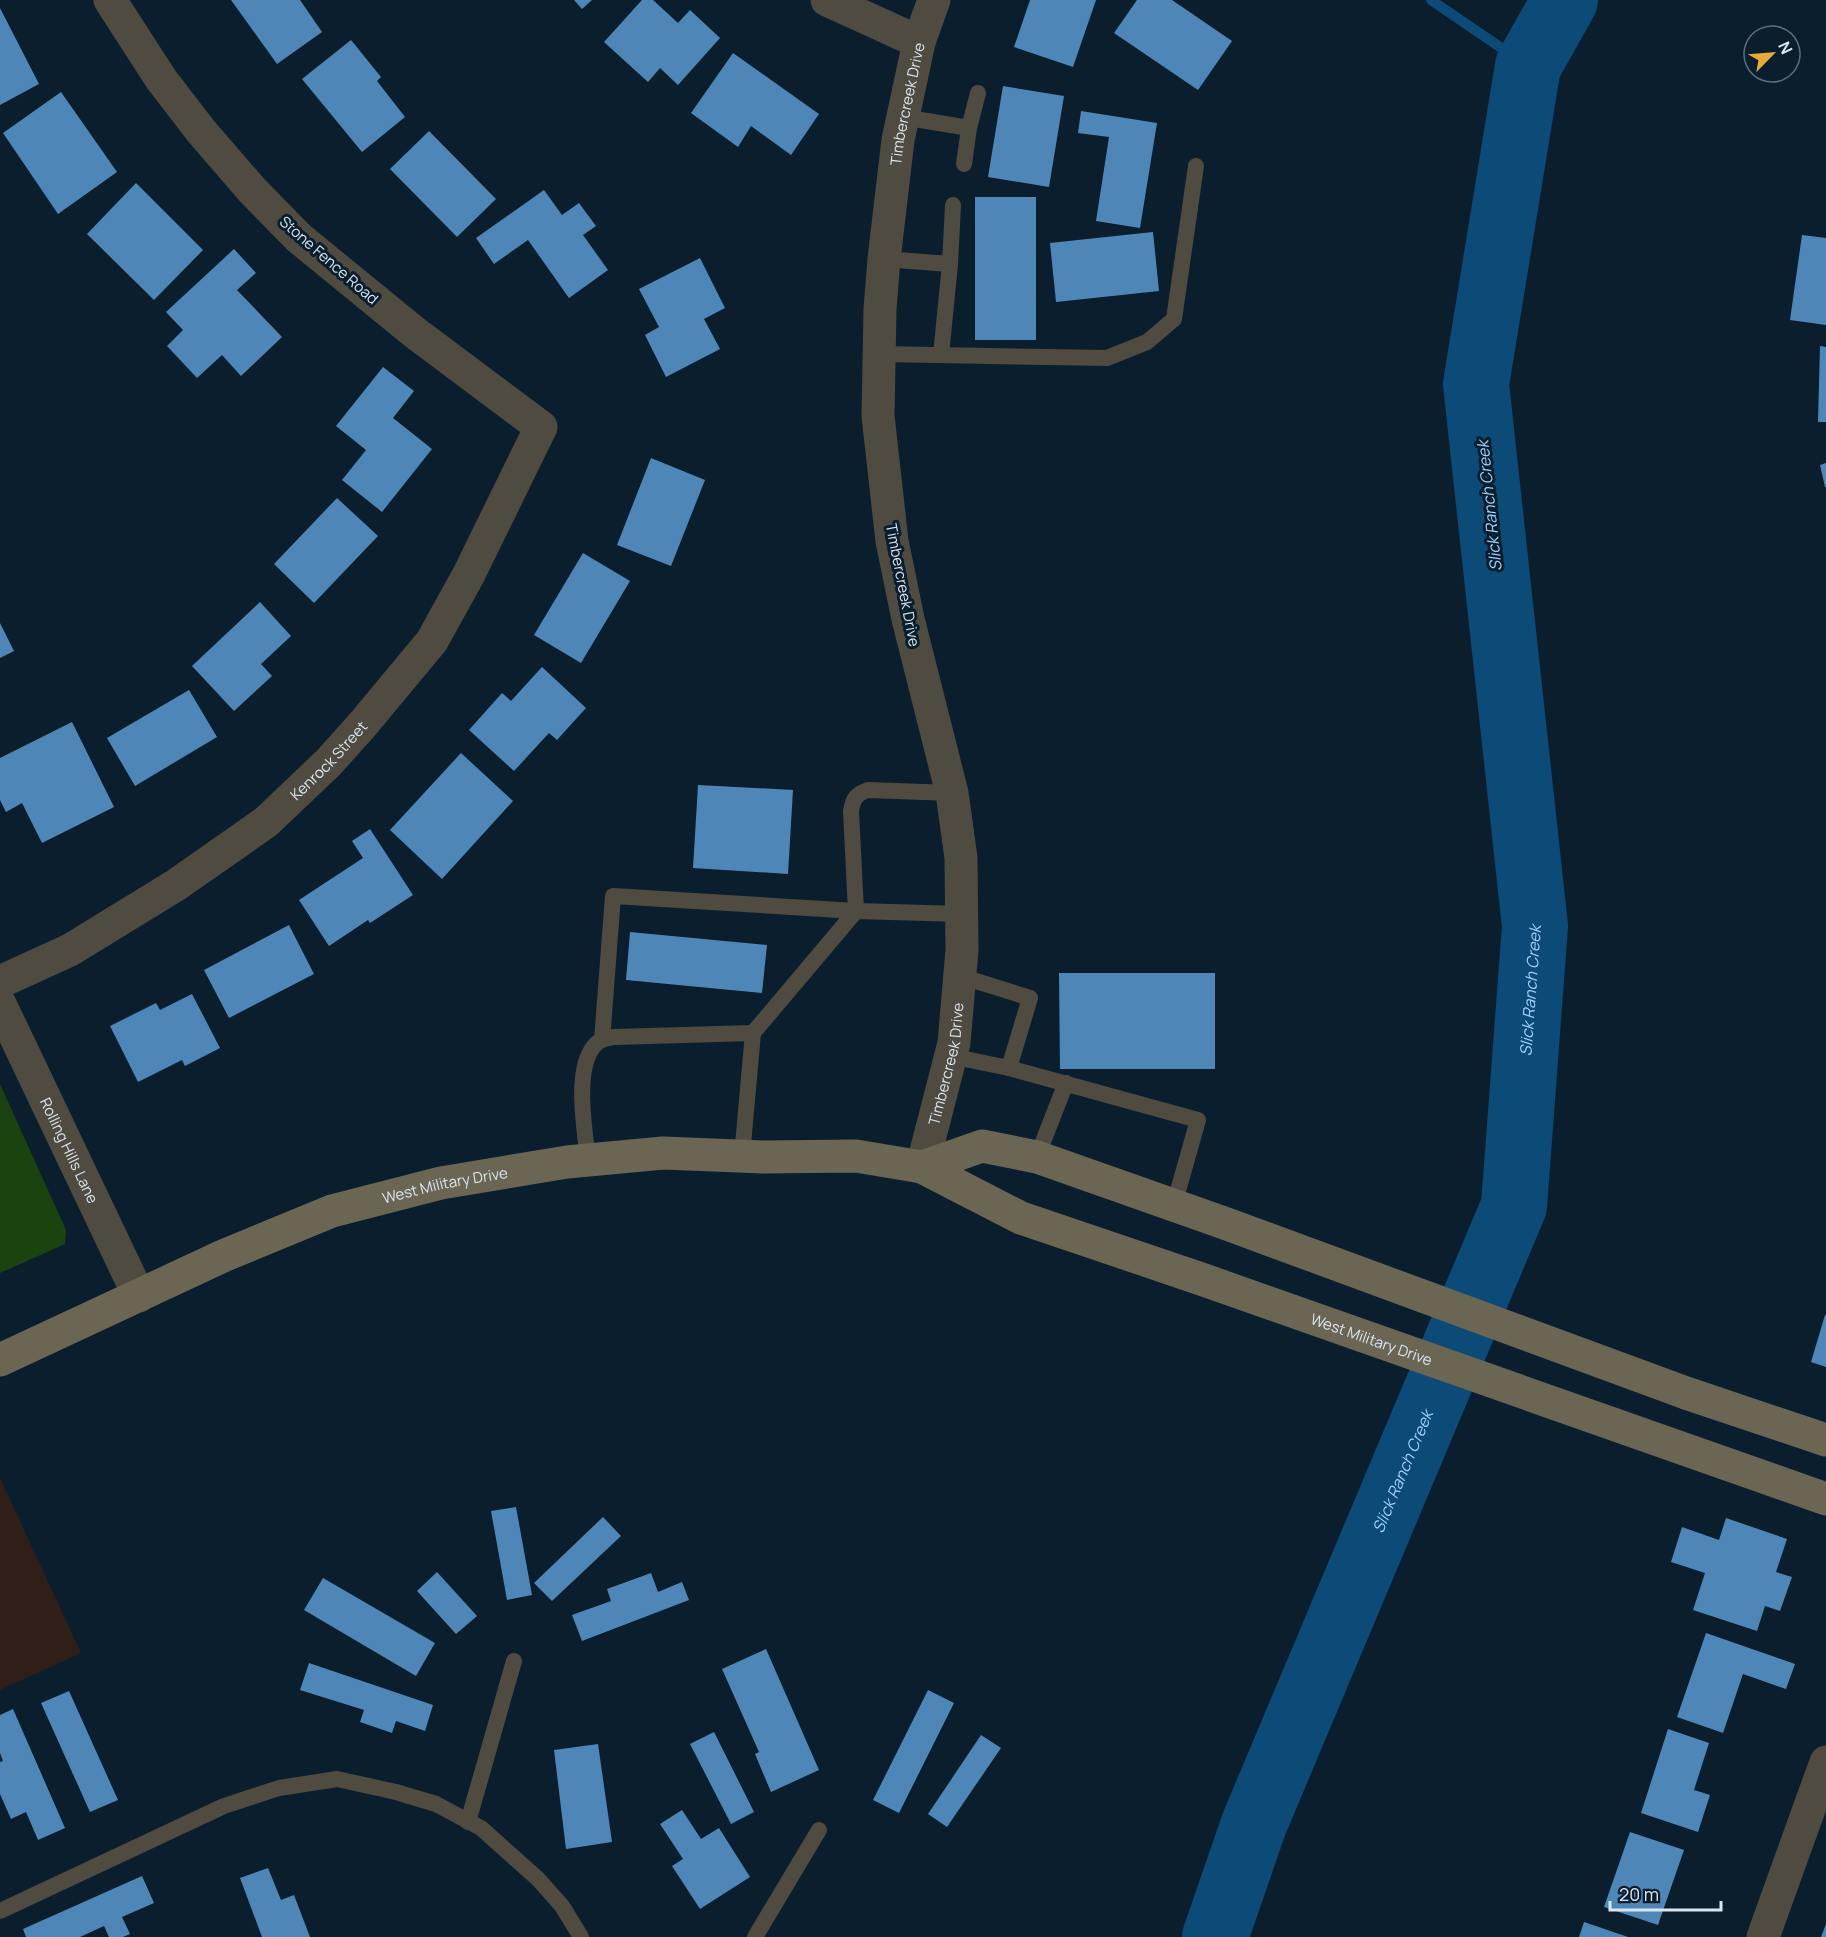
<svg xmlns="http://www.w3.org/2000/svg" width="1826" height="1937" font-family="Manrope,sans-serif">
<style>
.commercial{fill:#301f18}
.green{fill:#1b430f}
.lines{fill:none;stroke-linecap:round;stroke-linejoin:round}
.stream{stroke:#0c4b77;stroke-width:10}
.river{stroke:#0c4b77;stroke-width:66}
.building{fill:#4e87b7}
.service{stroke:#4f4b40;stroke-width:16}
.minor{stroke:#4f4b40;stroke-width:33}
.tertiary{stroke:#4f4b40;stroke-width:33}
.secondary{stroke:#6b6554;stroke-width:33}
.labels{text-anchor:middle;dominant-baseline:central;stroke-width:6;stroke-linejoin:round;paint-order:stroke}
.street-label{font-size:15px;fill:#d9e5f0;stroke:#0b1e2e}
.water-label{font-size:16px;font-style:italic;fill:#a1cff8;stroke:#0b1e2e}
</style>
<rect width="100%" height="100%" fill="#0b1e2e"/>
<!-- commercial -->
<path class="commercial" d="M 0,1478 L 81,1653 L 0,1690 Z"/>
<!-- green -->
<path class="green" d="M 0,1084 L 66,1230 L 65,1244 L 0,1273 Z"/>
<g class="lines">
<!-- stream -->
<path class="stream" d="M 1431,0 L 1528,66"/>
<!-- river -->
<path class="river" id="s1" d="M 1215,1937 L 1254,1824 L 1514,1206 L 1535,926 L 1476,384 L 1528,66 L 1565,0"/>
</g>
<!-- building -->
<g class="building">
<path d="M 231,0 L 300,0 L 322,32 L 277,64 Z"/>
<path d="M 574,0 L 592,0 L 582,9 Z"/>
<path d="M 642,0 L 653,0 L 678,23 L 690,10 L 720,38 L 678,85 L 660,68 L 648,82 L 604,42 Z"/>
<path d="M 1030,0 L 1096,0 L 1073,67 L 1014,47 Z"/>
<path d="M 1137,0 L 1172,0 L 1232,41 L 1198,90 L 1114,33 Z"/>
<path d="M 0,8 L 39,84 L 0,105 Z"/>
<path d="M 351,40 L 381,77 L 377,81 L 405,117 L 362,152 L 302,79 Z"/>
<path d="M 733,53 L 819,114 L 791,155 L 751,126 L 738,147 L 691,113 Z"/>
<path d="M 1003,86 L 1064,96 L 1049,187 L 988,177 Z"/>
<path d="M 61,92 L 117,172 L 58,214 L 3,133 Z"/>
<path d="M 1081,111 L 1157,123 L 1140,228 L 1096,221 L 1109,137 L 1078,133 Z"/>
<path d="M 429,131 L 496,199 L 457,237 L 390,169 Z"/>
<path d="M 136,183 L 203,250 L 154,300 L 87,234 Z"/>
<path d="M 544,190 L 562,215 L 579,203 L 596,226 L 583,235 L 608,270 L 569,298 L 528,240 L 494,264 L 476,238 Z"/>
<rect x="975" y="197" width="61" height="143"/>
<path d="M 1153,232 L 1159,291 L 1056,302 L 1050,243 Z"/>
<path d="M 1802,235 L 1826,238 L 1826,325 L 1790,320 Z"/>
<path d="M 234,249 L 256,273 L 237,290 L 282,337 L 241,376 L 222,355 L 197,378 L 167,346 L 183,330 L 166,312 Z"/>
<path d="M 700,258 L 725,308 L 704,319 L 720,349 L 666,377 L 645,335 L 659,327 L 639,289 Z"/>
<path d="M 1820,346 L 1826,347 L 1826,422 L 1818,422 Z"/>
<path d="M 383,367 L 414,391 L 393,418 L 432,449 L 382,512 L 342,480 L 366,450 L 336,426 Z"/>
<path d="M 651,458 L 705,480 L 671,566 L 617,545 Z"/>
<path d="M 1826,463 L 1826,487 L 1825,487 L 1820,465 Z"/>
<path d="M 337,498 L 378,536 L 314,603 L 274,564 Z"/>
<path d="M 583,553 L 630,581 L 581,663 L 534,635 Z"/>
<path d="M 260,602 L 291,636 L 261,664 L 272,676 L 234,711 L 192,666 Z"/>
<path d="M 0,623 L 14,651 L 0,658 Z"/>
<path d="M 542,667 L 586,708 L 557,740 L 549,733 L 514,771 L 469,730 L 502,693 L 511,701 Z"/>
<path d="M 189,690 L 217,737 L 135,786 L 107,738 Z"/>
<path d="M 72,722 L 114,807 L 42,843 L 22,803 L 6,812 L 0,800 L 0,758 Z"/>
<path d="M 461,753 L 513,801 L 442,879 L 390,830 Z"/>
<path d="M 698,785 L 793,790 L 788,874 L 693,868 Z"/>
<path d="M 370,829 L 413,895 L 370,923 L 368,920 L 329,946 L 299,900 L 363,858 L 352,841 Z"/>
<path d="M 289,925 L 314,974 L 229,1018 L 204,970 Z"/>
<path d="M 630,932 L 767,945 L 762,993 L 626,980 Z"/>
<path d="M 1059,973 L 1215,973 L 1215,1069 L 1060,1069 Z"/>
<path d="M 192,994 L 220,1048 L 185,1066 L 182,1060 L 138,1082 L 110,1026 L 156,1003 L 160,1010 Z"/>
<path d="M 1825,1315 L 1826,1315 L 1826,1367 L 1811,1362 Z"/>
<path d="M 516,1507 L 532,1595 L 507,1600 L 491,1511 Z"/>
<path d="M 603,1517 L 621,1536 L 552,1601 L 534,1583 Z"/>
<path d="M 1726,1518 L 1787,1539 L 1776,1572 L 1792,1577 L 1780,1611 L 1765,1606 L 1757,1631 L 1693,1610 L 1705,1573 L 1671,1562 L 1682,1527 L 1719,1540 Z"/>
<path d="M 437,1572 L 477,1616 L 456,1634 L 417,1591 Z"/>
<path d="M 651,1573 L 658,1592 L 682,1582 L 689,1600 L 582,1641 L 572,1615 L 611,1601 L 607,1589 Z"/>
<path d="M 323,1578 L 435,1643 L 416,1676 L 304,1610 Z"/>
<path d="M 1706,1633 L 1795,1664 L 1786,1689 L 1743,1674 L 1723,1733 L 1677,1717 Z"/>
<path d="M 766,1649 L 819,1770 L 771,1792 L 755,1754 L 759,1752 L 722,1669 Z"/>
<path d="M 309,1663 L 433,1705 L 425,1731 L 396,1721 L 392,1733 L 360,1722 L 364,1710 L 300,1690 Z"/>
<path d="M 928,1690 L 954,1703 L 899,1813 L 873,1800 Z"/>
<path d="M 69,1691 L 118,1800 L 90,1812 L 41,1703 Z"/>
<path d="M 13,1709 L 65,1828 L 38,1840 L 26,1812 L 11,1819 L 0,1794 L 0,1762 L 3,1761 L 0,1753 L 0,1715 Z"/>
<path d="M 1668,1729 L 1709,1743 L 1694,1790 L 1710,1795 L 1698,1832 L 1641,1813 Z"/>
<path d="M 714,1732 L 754,1812 L 731,1824 L 690,1744 Z"/>
<path d="M 981,1735 L 1001,1748 L 947,1827 L 928,1814 Z"/>
<path d="M 598,1744 L 612,1842 L 566,1849 L 554,1750 Z"/>
<path d="M 682,1810 L 701,1839 L 719,1828 L 750,1877 L 700,1909 L 672,1866 L 683,1859 L 660,1824 Z"/>
<path d="M 1630,1832 L 1684,1850 L 1658,1925 L 1604,1907 Z"/>
<path d="M 268,1868 L 281,1900 L 294,1895 L 310,1937 L 262,1937 L 240,1878 Z"/>
<path d="M 142,1876 L 154,1903 L 122,1917 L 130,1934 L 123,1937 L 109,1937 L 104,1926 L 80,1937 L 26,1937 L 23,1929 Z"/>
<path d="M 1584,1922 L 1628,1937 L 1579,1937 Z"/>
<path d="M 1826,1924 L 1826,1937 L 1821,1937 Z"/>
</g>
<g class="lines">
<!-- service -->
<g class="service">
<path d="M 903,117 L 969,128 L 978,93"/>
<path d="M 964,164 L 969,128"/>
<path d="M 884,259 L 950,264 L 941,355"/>
<path d="M 950,264 L 953,205"/>
<path d="M 880,354 L 1107,358 L 1147,342 L 1174,319 L 1196,166"/>
<path d="M 952,793 L 868,790 C 856,794 853,799 851,811 L 856,911 L 961,914"/>
<path d="M 602,1040 L 613,896 L 856,911"/>
<path d="M 950,1056 L 1009,1068 L 1030,998 L 960,976"/>
<path d="M 1009,1068 L 1198,1120 L 1174,1205"/>
<path d="M 742,1156 L 753,1033 L 856,911"/>
<path d="M 1037,1157 L 1066,1083"/>
<path d="M 588,1160 C 585,1130 571,1058 601,1040 C 605,1038 610,1038 614,1037 L 753,1033"/>
<path d="M 468,1822 L 514,1661"/>
<path d="M 0,1911 L 224,1806 L 279,1788 L 337,1779 L 396,1792 L 436,1804 L 481,1828 L 538,1879 L 562,1906 L 581,1937"/>
<path d="M 755,1937 L 819,1830"/>
</g>
<!-- minor -->
<g class="minor">
<path d="M 827,0 L 919,42"/>
<path id="s2" d="M 0,982 L 70,950 L 176,885 L 266,822 L 329,762 L 363,724 L 432,641 L 469,574 L 541,427 L 414,332 L 299,238 L 252,190 L 201,131 L 161,79 L 110,0"/>
<path id="s3" d="M 0,1004 L 139,1296"/>
</g>
<!-- tertiary -->
<g class="tertiary">
<path id="s4" d="M 922,1167 L 954,1043 L 962,950 L 961,858 L 952,793 L 908,619 L 892,541 L 878,416 L 880,309 L 884,259 L 898,140 L 919,42 L 934,0"/>
<path d="M 1763,1937 L 1826,1762"/>
</g>
<!-- secondary -->
<g class="secondary">
<path d="M 922,1167 L 982,1146 L 1037,1157 L 1227,1224 L 1686,1393 L 1826,1440"/>
<path id="s5" d="M 0,1360 L 223,1256 L 332,1211 L 441,1183 L 567,1162 L 663,1153 L 763,1157 L 856,1156 L 922,1167 L 1021,1218 L 1207,1281 L 1826,1499"/>
</g>
</g>
<g class="labels">
<!-- street labels -->
<g class="street-label">
<text stroke="none"><textPath href="#s4" startOffset="1078">Timbercreek Drive</textPath></text>
<text transform="translate(329 260) rotate(41)">Stone Fence Road</text>
<text transform="translate(903 585) rotate(79)">Timbercreek Drive</text>
<text stroke="none"><textPath href="#s2" startOffset="399">Kenrock Street</textPath></text>
<text stroke="none"><textPath href="#s4" startOffset="106">Timbercreek Drive</textPath></text>
<text stroke="none"><textPath href="#s3" startOffset="162">Rolling Hills Lane</textPath></text>
<text stroke="none"><textPath href="#s5" startOffset="480">West Military Drive</textPath></text>
<text stroke="none"><textPath href="#s5" startOffset="1443">West Military Drive</textPath></text>
</g>
<!-- water labels -->
<g class="water-label">
<text transform="translate(1489 506) rotate(-96)">Slick Ranch Creek</text>
<text stroke="none"><textPath href="#s1" startOffset="1006">Slick Ranch Creek</textPath></text>
<text stroke="none"><textPath href="#s1" startOffset="502">Slick Ranch Creek</textPath></text>
</g>
</g>
<!-- north arrow -->
<g transform="translate(1772 54) rotate(65)"><circle r="28" fill="#0b1e2e" stroke="#5d6e7c" stroke-width="1.5"/>
<path d="M0-4.5L10 22L0 15L-10 22Z" fill="#e6ac36"/>
<text y="-9" font-size="16" font-weight="bold" text-anchor="middle" fill="#d9e5f0">N</text>
</g>
<!-- scale -->
<path d="M1610 1901v9h111v-9" fill="none" stroke="#d9e5f0" stroke-width="3"/>
<text x="1619" y="1901" font-size="18" fill="#d9e5f0" stroke="#0b1e2e" stroke-width="4.5" paint-order="stroke">20 m</text>
</svg>
